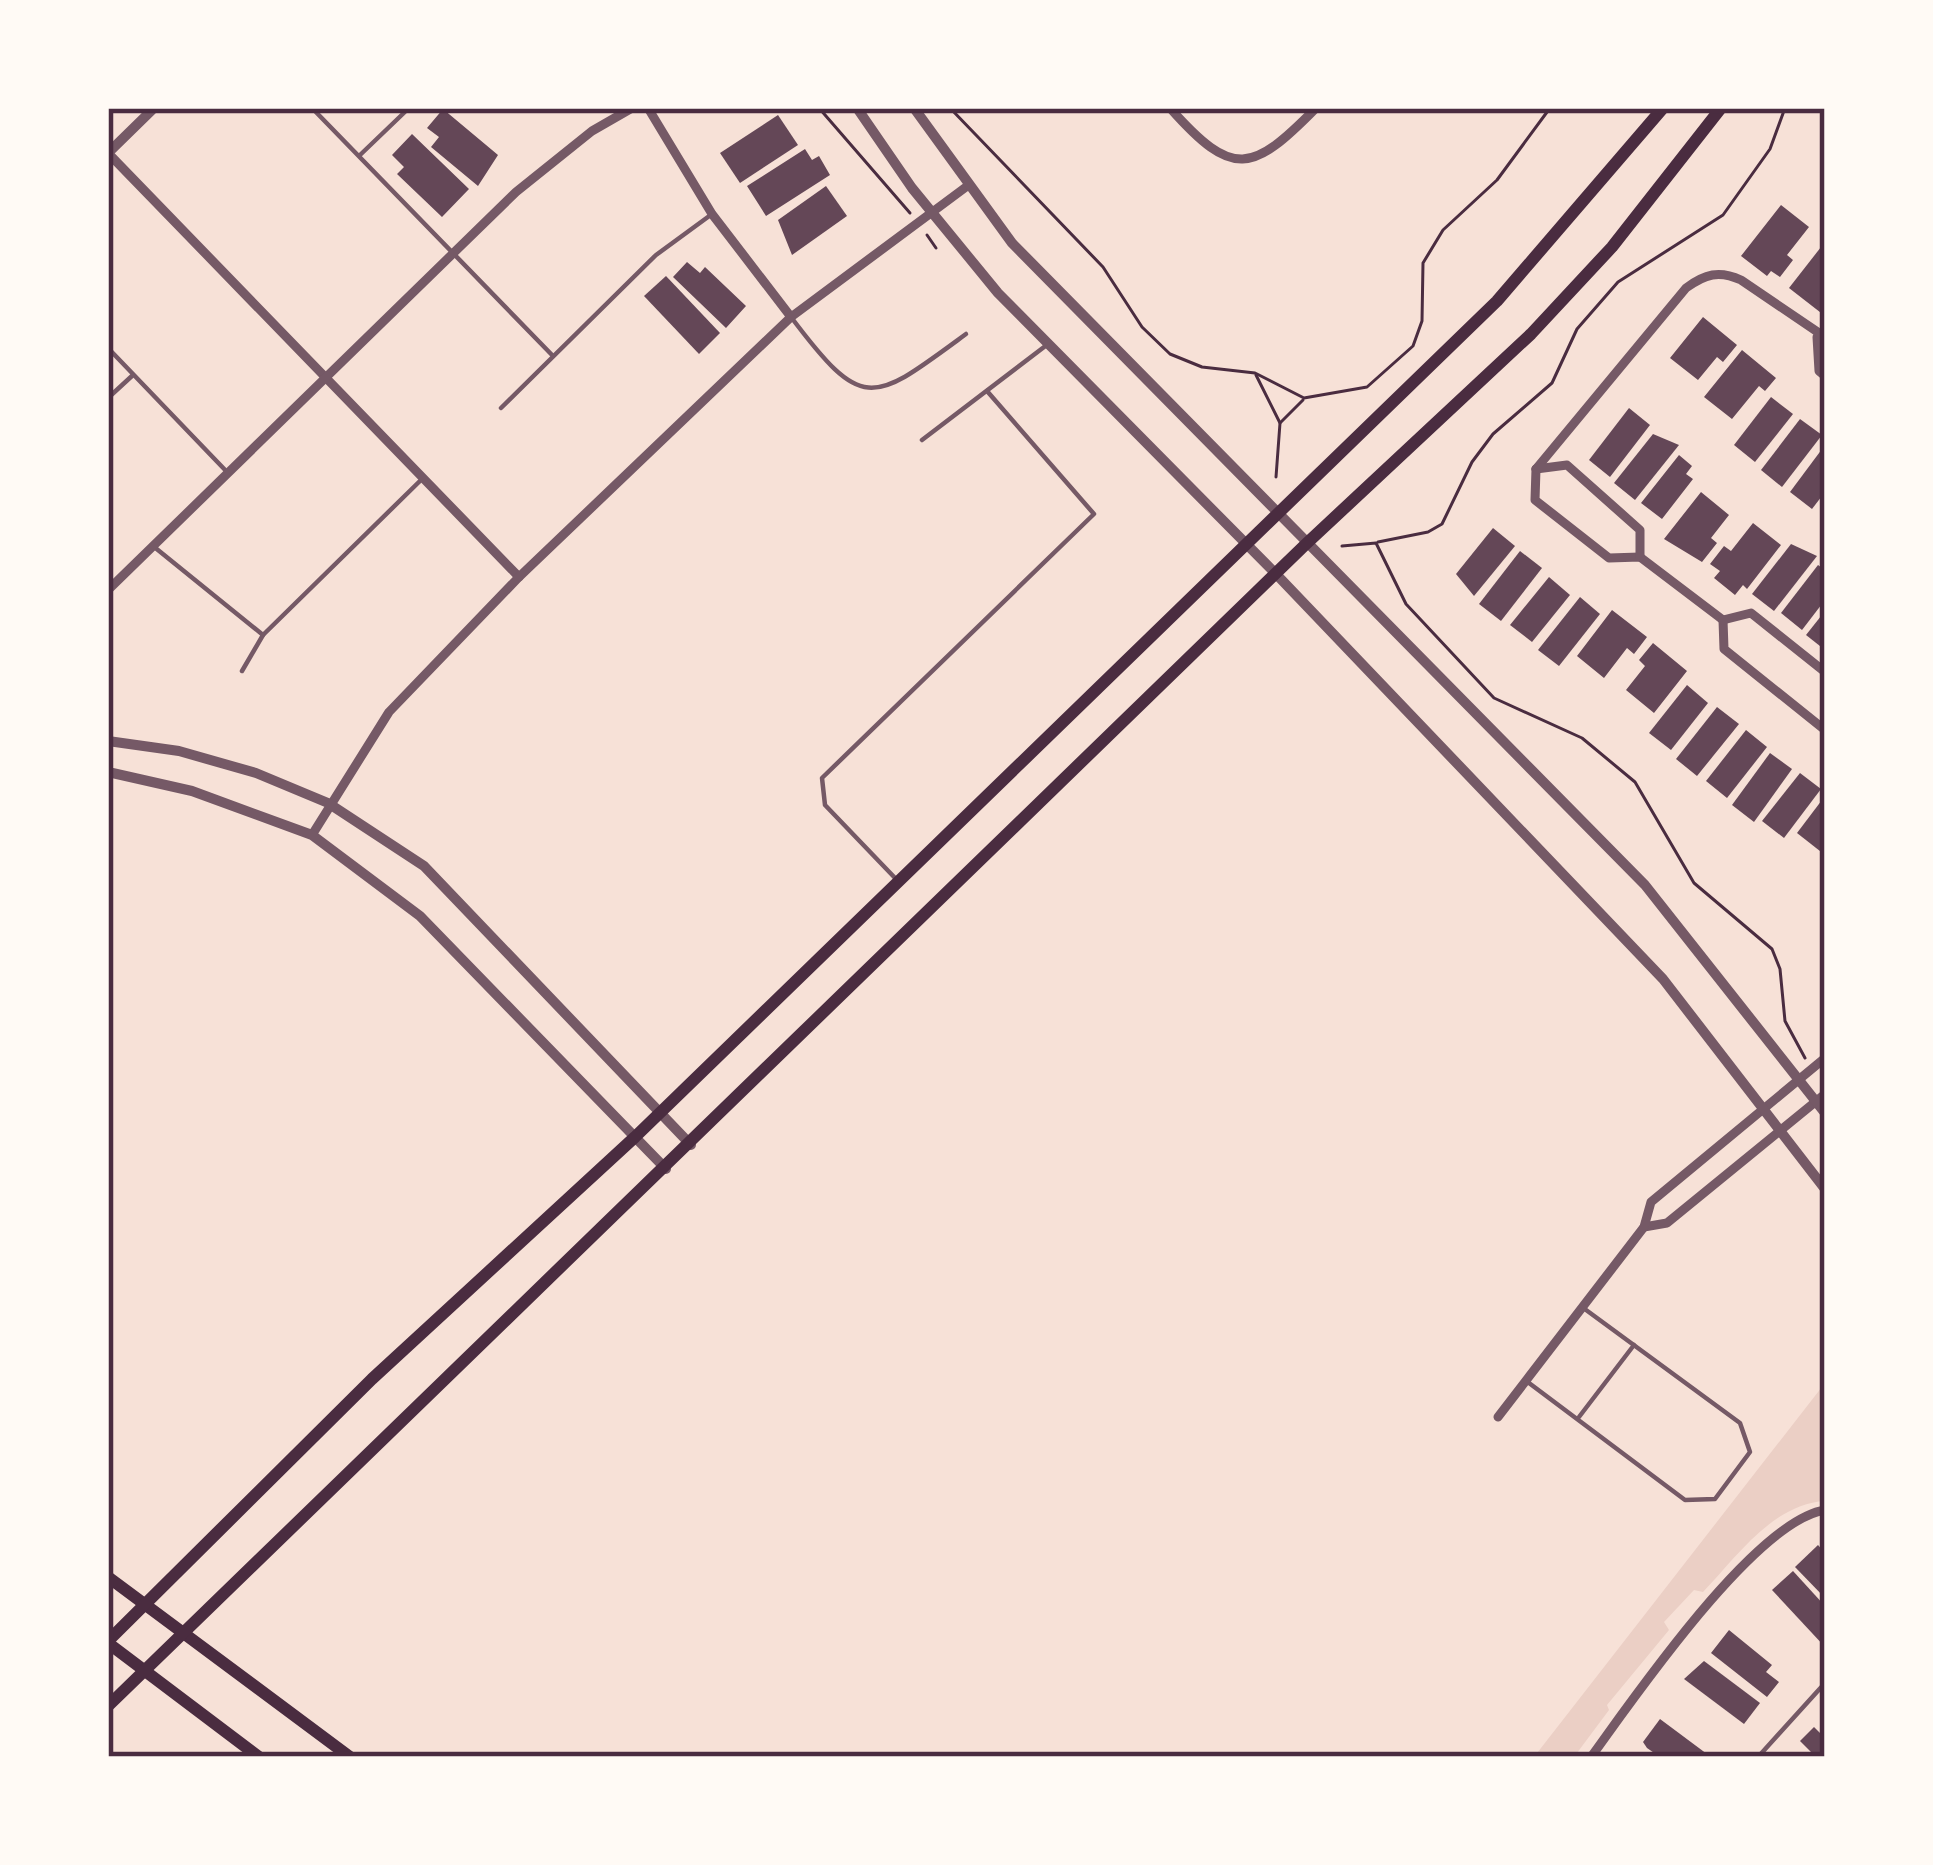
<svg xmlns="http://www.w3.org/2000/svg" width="1933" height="1865" font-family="'IBM Plex Sans',sans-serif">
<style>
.green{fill:#ebcfc5}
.building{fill:#644757}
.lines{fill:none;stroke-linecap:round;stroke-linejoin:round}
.path{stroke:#4a2c40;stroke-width:3}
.service{stroke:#755966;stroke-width:4.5}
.minor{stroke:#755966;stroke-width:9}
.tertiary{stroke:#755966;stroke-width:10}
.secondary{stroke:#4a2c40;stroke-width:12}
.neatline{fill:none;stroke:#4a2c40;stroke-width:4.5}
</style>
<rect width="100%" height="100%" fill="#f7e1d7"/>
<!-- green -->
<path class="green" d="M 1825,1383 L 1825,1501 C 1772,1504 1735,1559 1703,1592 L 1694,1590 L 1664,1622 L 1669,1630 L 1607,1705 L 1609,1710 L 1574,1757 L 1534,1757 Z"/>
<!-- building -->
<g class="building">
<path d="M 443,109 L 498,155 L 478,186 L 431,147 L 439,137 L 427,128 Z"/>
<path d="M 778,115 L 798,145 L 740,183 L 720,153 Z"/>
<path d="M 412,134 L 469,189 L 442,217 L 397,174 L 404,167 L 392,155 Z"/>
<path d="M 805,149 L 812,160 L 819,156 L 830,175 L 766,216 L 747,186 Z"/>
<path d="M 826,186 L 847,216 L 792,255 L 778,220 Z"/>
<path d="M 1781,205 L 1809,227 L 1787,255 L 1793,260 L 1780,277 L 1771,271 L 1767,276 L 1741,256 Z"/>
<path d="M 1821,247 L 1825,250 L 1825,316 L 1789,288 Z"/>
<path d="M 687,262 L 700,273 L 705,267 L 746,306 L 726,328 L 673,277 Z"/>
<path d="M 666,276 L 720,333 L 699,354 L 644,296 Z"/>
<path d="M 1703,317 L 1737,345 L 1723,362 L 1717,357 L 1698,380 L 1670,358 Z"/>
<path d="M 1742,350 L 1776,378 L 1765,391 L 1759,386 L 1732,419 L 1704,397 Z"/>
<path d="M 1771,397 L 1793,414 L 1755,462 L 1734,445 Z"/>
<path d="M 1629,408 L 1650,425 L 1610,477 L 1589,460 Z"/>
<path d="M 1800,419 L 1822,435 L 1782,487 L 1761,470 Z"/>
<path d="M 1653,434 L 1679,445 L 1635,500 L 1614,483 Z"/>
<path d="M 1825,445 L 1825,492 L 1812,509 L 1790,492 Z"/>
<path d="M 1679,455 L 1692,466 L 1686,474 L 1693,479 L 1662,519 L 1641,503 Z"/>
<path d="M 1701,492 L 1729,515 L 1711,538 L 1717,543 L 1702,562 L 1664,539 Z"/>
<path d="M 1753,523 L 1781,545 L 1747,589 L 1743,585 L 1735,595 L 1714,578 L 1720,571 L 1710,564 L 1724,546 L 1731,551 Z"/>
<path d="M 1493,528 L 1515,546 L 1474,596 L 1456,574 Z"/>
<path d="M 1791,544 L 1817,556 L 1774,611 L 1752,594 Z"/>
<path d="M 1520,551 L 1542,568 L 1501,621 L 1479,604 Z"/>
<path d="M 1818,565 L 1825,570 L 1825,600 L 1802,630 L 1781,613 Z"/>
<path d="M 1549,577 L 1570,595 L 1532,642 L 1510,625 Z"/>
<path d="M 1580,597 L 1600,614 L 1559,666 L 1538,650 Z"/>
<path d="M 1612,610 L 1647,637 L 1634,654 L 1627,648 L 1604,678 L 1577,656 Z"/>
<path d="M 1825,611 L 1825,650 L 1806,635 Z"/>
<path d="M 1653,643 L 1687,671 L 1654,713 L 1626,690 L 1645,666 L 1639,660 Z"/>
<path d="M 1687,685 L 1708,703 L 1671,750 L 1649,733 Z"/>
<path d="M 1717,707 L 1739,724 L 1697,776 L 1676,759 Z"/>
<path d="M 1746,730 L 1767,747 L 1727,798 L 1706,781 Z"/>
<path d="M 1770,753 L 1792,769 L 1754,822 L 1732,805 Z"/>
<path d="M 1800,773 L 1821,789 L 1784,838 L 1762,821 Z"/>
<path d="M 1825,796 L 1825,855 L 1797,833 Z"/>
<path d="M 1818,1545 L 1825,1553 L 1825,1598 L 1795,1567 Z"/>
<path d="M 1793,1571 L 1825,1606 L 1825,1647 L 1772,1590 Z"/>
<path d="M 1729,1630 L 1772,1665 L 1766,1672 L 1779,1682 L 1767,1697 L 1711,1653 Z"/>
<path d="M 1704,1661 L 1760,1703 L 1744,1724 L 1684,1679 Z"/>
<path d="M 1660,1719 L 1711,1757 L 1660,1757 L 1647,1748 L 1643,1742 Z"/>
<path d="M 1814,1727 L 1825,1738 L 1825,1757 L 1816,1757 L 1800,1741 Z"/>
</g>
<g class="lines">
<!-- path -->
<g class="path">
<path d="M 819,108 L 910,213"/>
<path d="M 950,108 L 1103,267 L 1142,327 L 1170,354 L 1202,367 L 1255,373 L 1304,398 L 1367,387 L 1413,346 L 1422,321 L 1423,263 L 1443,230 L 1497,180 L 1550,108"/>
<path d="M 927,235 L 936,248"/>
<path d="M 1256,375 L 1280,423 L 1276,477"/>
<path d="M 1280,423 L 1303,400"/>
<path d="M 1378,542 L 1428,532 L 1442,524 L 1472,462 L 1493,434 L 1552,383 L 1577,329 L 1618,282 L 1723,215 L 1770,149 L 1785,108"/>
<path d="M 1342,546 L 1376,543 L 1406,604 L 1494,698 L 1582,738 L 1635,782 L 1694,883 L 1772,949 L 1780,969 L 1785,1021 L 1805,1058"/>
</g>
<!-- service -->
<g class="service">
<path d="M 312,108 L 553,356"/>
<path d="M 360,155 L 409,108"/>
<path d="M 791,317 C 864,414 872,403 966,334"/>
<path d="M 108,348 L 228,473"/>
<path d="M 108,398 L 133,375"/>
<path d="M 501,408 L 656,255 L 712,214"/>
<path d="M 922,440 L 1048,344"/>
<path d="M 153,546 L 263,635 L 423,478"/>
<path d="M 242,671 L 263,635"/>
<path d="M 896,879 L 825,805 L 822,778 L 1094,514 L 987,391"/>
<path d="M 1529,1383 L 1685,1500 L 1715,1499 L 1750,1452 L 1740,1423 L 1582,1307"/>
<path d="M 1579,1417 L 1634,1345"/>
<path d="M 1758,1757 L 1825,1683"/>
</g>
<!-- minor -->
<g class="minor">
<path d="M 648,108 L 712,214 L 791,317"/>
<path d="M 1170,108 C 1233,179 1252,173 1316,108"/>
<path d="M 108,153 L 519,577"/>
<path d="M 1817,337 L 1819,371 L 1825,376"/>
<path d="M 1536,469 L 1686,288 C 1705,274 1719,270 1741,280 L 1825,337"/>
<path d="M 1536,469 L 1535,500 L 1609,558 L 1640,557 L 1723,620"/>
<path d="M 1536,469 L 1567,465 L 1640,530 L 1640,557"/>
<path d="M 108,590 L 516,192 L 592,131 L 632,108"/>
<path d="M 1723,620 L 1724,649 L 1825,730"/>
<path d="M 1723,620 L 1751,613 L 1825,672"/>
<path d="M 312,835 L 389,712 L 519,577 L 791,317 L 966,187"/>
<path d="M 1644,1227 L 1667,1223 L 1825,1094"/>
<path d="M 1498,1417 L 1644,1227 L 1651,1202 L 1825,1058"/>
<path d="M 1591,1757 C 1634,1698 1755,1521 1825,1510"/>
</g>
<!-- tertiary -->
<g class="tertiary">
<path d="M 857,108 L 912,188 L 998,293 L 1276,574 L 1663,979 L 1825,1189"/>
<path d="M 914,108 L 1012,243 L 1645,885 L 1825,1113"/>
<path d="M 108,153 L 154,108"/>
<path d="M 108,741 L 179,751 L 256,773 L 328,803 L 424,866 L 691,1145"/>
<path d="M 108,772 L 192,791 L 312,835 L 420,916 L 666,1169"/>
</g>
<!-- secondary -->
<g class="secondary">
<path d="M 108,1577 L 350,1757"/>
<path d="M 108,1641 L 372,1379 L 635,1137 L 1497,301 L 1663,108"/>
<path d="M 108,1643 L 259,1757"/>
<path d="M 108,1706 L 1306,544 L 1531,334 L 1612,247 L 1721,108"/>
</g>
</g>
<!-- border -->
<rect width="1933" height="1865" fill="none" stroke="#fffaf5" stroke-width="222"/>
<rect x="111" y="111" width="1711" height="1643" class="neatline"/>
</svg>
